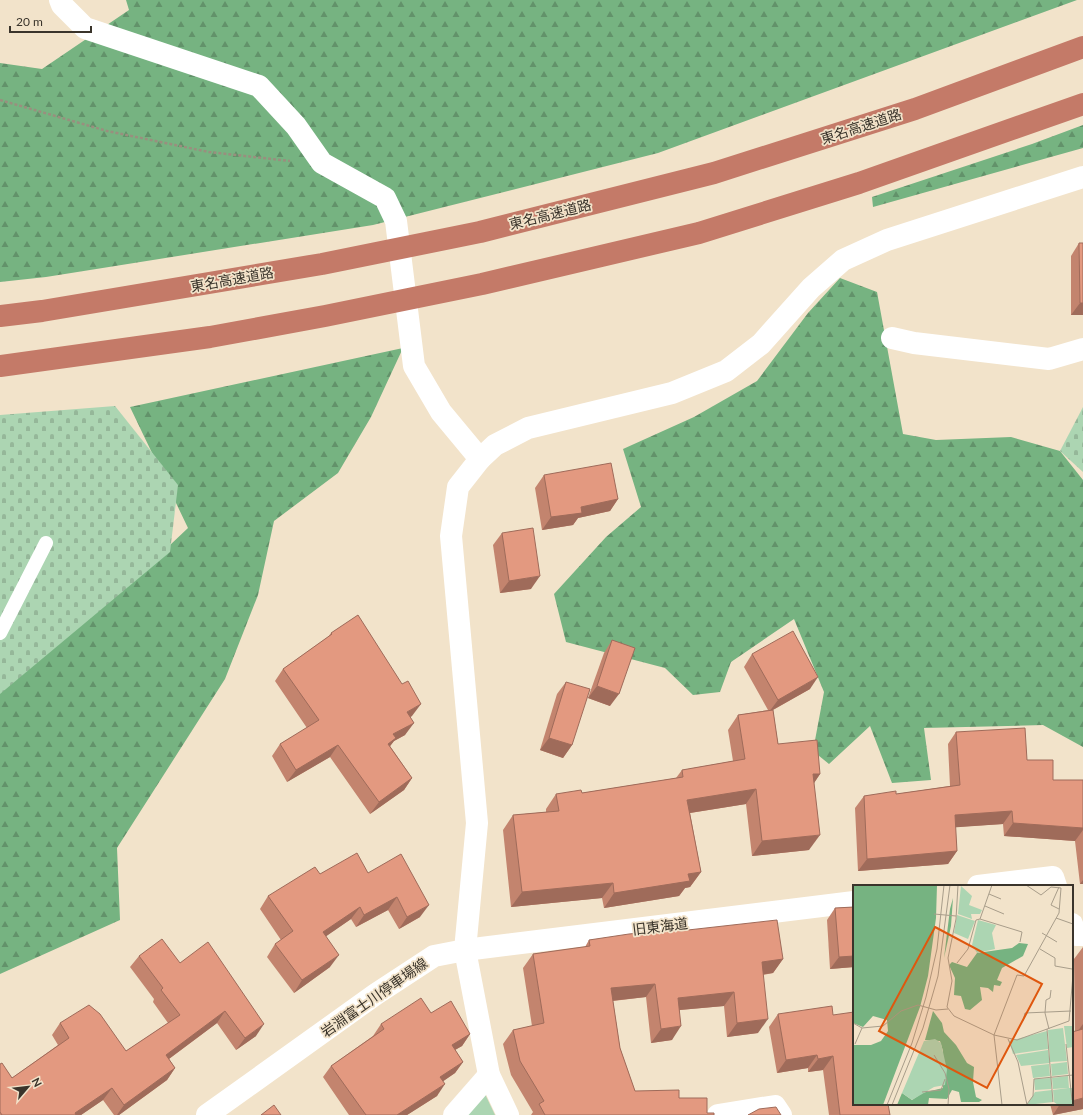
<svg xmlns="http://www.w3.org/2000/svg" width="1083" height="1115" font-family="Lato,'Noto Sans JP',sans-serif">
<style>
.green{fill:#acd5b2}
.forest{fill:url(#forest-firs)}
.cemetery{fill:url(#cemetery-stones)}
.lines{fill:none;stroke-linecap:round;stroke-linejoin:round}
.path{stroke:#998f7e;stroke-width:2.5;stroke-dasharray:3 2;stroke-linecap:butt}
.lane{stroke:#fff;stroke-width:14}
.street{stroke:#fff;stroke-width:22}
.secondary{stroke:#fff;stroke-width:22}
.highway{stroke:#c47a68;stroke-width:22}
.wall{fill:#c3846e}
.shaded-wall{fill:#9f6b5a}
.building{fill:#e39980;stroke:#9f6b5a}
.labels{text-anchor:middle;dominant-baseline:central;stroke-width:3.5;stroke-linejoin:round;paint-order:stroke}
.street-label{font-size:14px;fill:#3a342b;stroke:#f2e3ca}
.inset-road{fill:none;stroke:#a89d8a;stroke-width:1}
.view{fill:#df570e;fill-opacity:0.15;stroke:#df570e;stroke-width:2}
.inset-edge{fill:none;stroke:#3a342b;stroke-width:2}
</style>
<defs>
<pattern id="forest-firs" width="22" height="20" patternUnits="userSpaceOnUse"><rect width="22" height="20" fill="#76b381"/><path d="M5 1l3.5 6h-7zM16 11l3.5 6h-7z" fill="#62926a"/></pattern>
<pattern id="cemetery-stones" width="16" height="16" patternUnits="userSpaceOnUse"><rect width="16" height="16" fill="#acd5b2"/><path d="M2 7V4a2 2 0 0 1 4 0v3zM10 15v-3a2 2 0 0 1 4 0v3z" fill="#95b799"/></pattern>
</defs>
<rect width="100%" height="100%" fill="#f2e3ca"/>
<!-- green -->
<path class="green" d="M 485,1094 L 495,1115 L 463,1115 Z"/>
<!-- forest -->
<g class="forest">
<path d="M 126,0 L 1077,0 L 658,153 L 373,225 L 46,277 L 0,282 L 0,63 L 42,69 L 129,10 Z"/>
<path d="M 1083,125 L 1083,148 L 873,207 L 872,197 L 1032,144 Z"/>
<path d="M 840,278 L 877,292 L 903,434 L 936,440 L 1011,437 L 1060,451 L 1083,480 L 1083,747 L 1043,725 L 924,728 L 931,780 L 892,783 L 870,726 L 829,764 L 813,751 L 824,692 L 794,619 L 731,662 L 720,692 L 693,695 L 665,668 L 566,642 L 554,594 L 606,537 L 641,507 L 623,449 L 694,417 L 757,381 L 808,313 Z"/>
<path d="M 403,348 L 371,417 L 338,473 L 274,521 L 258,595 L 225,679 L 117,848 L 120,920 L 0,974 L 0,680 L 113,599 L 188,528 L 130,407 Z"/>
</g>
<!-- cemetery -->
<g class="cemetery">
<path d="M 115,406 L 178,485 L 170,552 L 0,694 L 0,415 Z"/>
<path d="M 1083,407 L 1083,472 L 1060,451 Z"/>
</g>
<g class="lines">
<!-- path -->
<path class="path" d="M 0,100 L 107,131 L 209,152 L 290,161"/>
<!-- lane -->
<path class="lane" d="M 0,633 L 46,543"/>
<!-- street -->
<g class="street">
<path d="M 60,0 L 62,5 L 85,28 L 259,86 L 296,126 L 322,163 L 385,198 L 396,221 L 414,366 L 441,412 L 480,459"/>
<path d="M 892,338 L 914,343 L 1049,359 L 1083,349"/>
<path d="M 978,886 L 1053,877 L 1056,886"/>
<path d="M 1072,924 L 1076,935 L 1083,935"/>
<path d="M 465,950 L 854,902"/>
<path d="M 454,1115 L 489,1075"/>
<path d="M 718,1115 L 775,1106 L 781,1115"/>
</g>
<!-- secondary -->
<g class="secondary">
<path d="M 207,1115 L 376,994 L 434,956 L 465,950"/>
<path d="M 508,1115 L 489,1075 L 465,950 L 477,823 L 451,536 L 458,487 L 480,459 L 495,445 L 528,428 L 672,393 L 726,371 L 761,344 L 811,288 L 843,260 L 887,240 L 1083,177"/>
</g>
<!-- highway -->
<g class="highway">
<path d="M 0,316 L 42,311 L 322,264 L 480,232 L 714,173 L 915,109 L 1083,47"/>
<path d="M 0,366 L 210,337 L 325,316 L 482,284 L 699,233 L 859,183 L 1083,104"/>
</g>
</g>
<!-- wall -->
<g class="wall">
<path d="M 1079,243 L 1083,315 L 1071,315 L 1071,256 Z"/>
<path d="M 544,475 L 618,499 L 610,511 L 578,518 L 573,525 L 542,530 L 535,488 Z"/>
<path d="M 502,533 L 531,589 L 500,593 L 493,545 Z"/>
<path d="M 331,633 L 412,716 L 410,717 L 405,735 L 394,741 L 390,746 L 412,778 L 404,790 L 370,814 L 330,757 L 287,782 L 272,756 L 280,744 L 307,728 L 275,681 L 283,669 L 328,637 Z"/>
<path d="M 612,640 L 610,706 L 588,698 L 604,653 Z"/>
<path d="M 752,654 L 810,689 L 773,710 L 778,744 L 820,774 L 814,783 L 809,850 L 752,856 L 746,804 L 690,813 L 701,872 L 690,887 L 685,888 L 679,896 L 604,908 L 602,898 L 511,907 L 503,830 L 513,815 L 546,812 L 546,809 L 556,794 L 582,793 L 676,778 L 682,770 L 733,761 L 728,730 L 738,715 L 768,710 L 744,667 Z"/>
<path d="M 566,682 L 572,745 L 563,758 L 540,750 L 557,694 Z"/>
<path d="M 956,732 L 1027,760 L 1053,780 L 1083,780 L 1083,884 L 1080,884 L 1075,841 L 1004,836 L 1003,824 L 955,827 L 957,851 L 948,864 L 858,871 L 855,808 L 864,796 L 896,794 L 950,786 L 948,744 Z"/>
<path d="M 368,873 L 420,917 L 399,929 L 388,910 L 356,927 L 351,919 L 326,936 L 330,967 L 294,993 L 267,957 L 275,944 L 281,940 L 260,909 L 268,896 L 320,874 Z"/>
<path d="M 854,907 L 854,967 L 830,969 L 827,920 L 835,908 Z"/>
<path d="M 679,931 L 783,959 L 773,973 L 763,975 L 758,1033 L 727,1037 L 724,1006 L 680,1010 L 672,1040 L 651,1043 L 646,997 L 613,1001 L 620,1048 L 635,1091 L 679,1098 L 707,1113 L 714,1115 L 531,1115 L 533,1112 L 511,1075 L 503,1044 L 513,1030 L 532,1026 L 523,968 L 533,954 L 585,947 L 589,940 Z"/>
<path d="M 1083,947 L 1083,1109 L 1053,1115 L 1050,1104 L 1072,1104 L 1075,1031 L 1074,959 Z"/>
<path d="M 139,956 L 180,963 L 256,1036 L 236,1050 L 217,1023 L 169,1059 L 175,1068 L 167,1080 L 119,1115 L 114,1115 L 103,1100 L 81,1115 L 0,1115 L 0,1064 L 12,1078 L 58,1045 L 52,1035 L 60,1023 L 126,1051 L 168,1023 L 153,1002 L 154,999 L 130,967 Z"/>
<path d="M 431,1013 L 470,1034 L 462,1046 L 455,1050 L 463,1062 L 455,1073 L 443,1081 L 437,1096 L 407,1115 L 349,1115 L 323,1077 L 331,1066 L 373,1036 L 381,1024 Z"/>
<path d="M 778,1014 L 833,1015 L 854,1104 L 890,1115 L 829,1115 L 823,1070 L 808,1072 L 808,1068 L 777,1073 L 769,1027 Z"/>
</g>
<!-- shaded-wall -->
<g class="shaded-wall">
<path d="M 1080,303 L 1083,303 L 1083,315 L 1071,315 Z"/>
<path d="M 618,499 L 610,511 L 578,518 L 573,525 L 542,530 L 551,517 L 581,507 Z"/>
<path d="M 540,576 L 531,589 L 500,593 L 509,581 Z"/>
<path d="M 818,677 L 810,689 L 769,712 L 778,700 Z"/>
<path d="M 597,686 L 619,694 L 610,706 L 588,698 Z"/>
<path d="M 421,704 L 412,716 L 399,723 L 407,712 Z"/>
<path d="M 414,723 L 405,735 L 394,741 L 387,750 L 388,745 L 393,734 Z"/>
<path d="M 549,738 L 572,745 L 563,758 L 540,750 Z"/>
<path d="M 338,745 L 330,757 L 287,782 L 296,770 Z"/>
<path d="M 813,774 L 820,774 L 810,789 Z"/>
<path d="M 412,778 L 404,790 L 370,814 L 379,802 Z"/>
<path d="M 756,789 L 746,804 L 677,815 L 687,800 Z"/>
<path d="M 1012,811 L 1003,824 L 946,828 L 955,815 Z"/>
<path d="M 1013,823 L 1083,828 L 1083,830 L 1075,841 L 1004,836 Z"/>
<path d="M 820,835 L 809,850 L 752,856 L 762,841 Z"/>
<path d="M 957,851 L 948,864 L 858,871 L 867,859 Z"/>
<path d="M 701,872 L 690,887 L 685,888 L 679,896 L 604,908 L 614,893 L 688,874 Z"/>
<path d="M 1083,880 L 1083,884 L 1080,884 Z"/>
<path d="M 613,883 L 602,898 L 511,907 L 522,892 Z"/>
<path d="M 397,897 L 388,910 L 356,927 L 364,915 Z"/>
<path d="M 429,905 L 420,917 L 399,929 L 407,917 Z"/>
<path d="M 360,907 L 351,919 L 315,944 L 323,932 Z"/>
<path d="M 339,955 L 330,967 L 294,993 L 302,980 Z"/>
<path d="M 854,956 L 854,967 L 830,969 L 839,957 Z"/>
<path d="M 783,959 L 773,973 L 752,976 L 762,962 Z"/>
<path d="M 655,984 L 646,997 L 601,1002 L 611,988 Z"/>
<path d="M 734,992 L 724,1006 L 668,1011 L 678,998 Z"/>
<path d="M 225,1011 L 217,1023 L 158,1067 L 166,1055 Z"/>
<path d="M 768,1019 L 758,1033 L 727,1037 L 737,1023 Z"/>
<path d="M 264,1024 L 256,1036 L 236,1050 L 245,1038 Z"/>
<path d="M 1083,1024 L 1083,1035 L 1075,1035 Z"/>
<path d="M 681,1026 L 672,1040 L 651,1043 L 661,1029 Z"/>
<path d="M 470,1034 L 462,1046 L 444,1056 L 452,1045 Z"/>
<path d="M 817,1055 L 808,1068 L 777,1073 L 786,1060 Z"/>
<path d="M 833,1056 L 823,1070 L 808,1072 L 818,1059 Z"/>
<path d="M 463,1062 L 455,1073 L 432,1089 L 440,1077 Z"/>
<path d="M 175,1068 L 167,1080 L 119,1115 L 117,1115 L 124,1105 Z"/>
<path d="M 445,1084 L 437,1096 L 407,1115 L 397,1115 Z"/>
<path d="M 112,1088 L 103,1100 L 81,1115 L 73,1115 L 75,1113 Z"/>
<path d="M 1083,1098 L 1083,1109 L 1053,1115 L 1060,1104 L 1072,1104 L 1072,1101 Z"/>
</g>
<!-- building -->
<g class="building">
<path d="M 1079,243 L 1083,243 L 1083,303 L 1080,303 Z"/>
<path d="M 611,463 L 618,499 L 581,507 L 582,513 L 551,517 L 544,475 Z"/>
<path d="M 533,528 L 540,576 L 509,581 L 502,533 Z"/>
<path d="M 358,615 L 402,684 L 408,681 L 421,704 L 407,712 L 414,723 L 393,734 L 396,738 L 388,744 L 412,778 L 379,802 L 338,745 L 296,770 L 280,744 L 319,720 L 283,669 L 332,634 L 331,633 Z"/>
<path d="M 793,631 L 818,677 L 778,700 L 752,654 Z"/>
<path d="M 612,640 L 635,648 L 619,694 L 597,686 Z"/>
<path d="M 566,682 L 590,689 L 572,745 L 549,738 Z"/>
<path d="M 773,710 L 778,744 L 817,740 L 820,774 L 813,774 L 820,835 L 762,841 L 756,789 L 687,800 L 701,872 L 688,874 L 690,881 L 614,893 L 613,883 L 522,892 L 513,815 L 559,811 L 556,794 L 581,790 L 582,793 L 683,777 L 682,770 L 745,759 L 738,715 Z"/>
<path d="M 1025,728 L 1027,760 L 1053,760 L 1053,780 L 1083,780 L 1083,828 L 1013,823 L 1012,811 L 955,815 L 957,851 L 867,859 L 864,796 L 896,791 L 896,794 L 960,785 L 956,732 Z"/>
<path d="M 357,853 L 368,873 L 401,854 L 429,905 L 407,917 L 397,897 L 364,915 L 360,907 L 323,932 L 339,955 L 302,980 L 275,944 L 293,931 L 268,896 L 315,867 L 320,874 Z"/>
<path d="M 854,907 L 854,956 L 839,957 L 835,908 Z"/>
<path d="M 777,920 L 783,959 L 762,962 L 768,1019 L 737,1023 L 734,992 L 678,998 L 681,1026 L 661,1029 L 655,984 L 611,988 L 620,1048 L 635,1091 L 679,1090 L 679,1098 L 707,1098 L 707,1113 L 714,1113 L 714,1115 L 545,1115 L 539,1104 L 544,1101 L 520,1061 L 513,1030 L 544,1023 L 533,954 L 590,946 L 589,940 L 629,934 L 678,929 L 679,931 Z"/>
<path d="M 162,939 L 180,963 L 208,942 L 264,1024 L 245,1038 L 225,1011 L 166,1055 L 175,1068 L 124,1105 L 112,1088 L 75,1113 L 76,1115 L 2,1115 L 0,1112 L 0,1064 L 2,1063 L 12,1078 L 69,1038 L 60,1023 L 89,1005 L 100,1014 L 126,1051 L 180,1015 L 161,990 L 163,988 L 139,956 Z"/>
<path d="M 421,998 L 431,1013 L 451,1001 L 470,1034 L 452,1045 L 463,1062 L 440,1077 L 445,1084 L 397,1115 L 366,1115 L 331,1066 L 384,1029 L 381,1024 Z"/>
<path d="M 832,1006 L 833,1015 L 854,1012 L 854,1104 L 888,1104 L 890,1115 L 840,1115 L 833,1056 L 818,1059 L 817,1055 L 786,1060 L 778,1014 Z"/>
<path d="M 1083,1029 L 1083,1098 L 1072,1101 L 1072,1032 Z"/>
<path d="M 274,1105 L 281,1115 L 261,1115 Z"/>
<path d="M 776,1107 L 781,1115 L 748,1115 L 759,1109 Z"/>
</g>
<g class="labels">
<!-- street labels -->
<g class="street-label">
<text transform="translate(861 126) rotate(-18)">東名高速道路</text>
<text transform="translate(550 214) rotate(-14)">東名高速道路</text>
<text transform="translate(232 279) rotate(-10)">東名高速道路</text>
<text transform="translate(660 926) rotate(-7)">旧東海道</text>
<text transform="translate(374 997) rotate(-35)">岩淵富士川停車場線</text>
</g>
</g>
<!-- overview -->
<g transform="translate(853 885)">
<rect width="220" height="220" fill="#f2e3ca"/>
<path d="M 108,1 L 119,11 L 116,20 L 129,25 L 127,29 L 118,29 L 119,34 L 105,29 ZM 104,30 L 122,36 L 115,54 L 101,48 ZM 211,141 L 220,141 L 220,162 L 214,163 ZM 210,143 L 214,176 L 197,177 L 195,145 ZM 194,146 L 195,164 L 160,169 L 156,156 ZM 195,165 L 197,178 L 168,181 L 163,170 ZM 214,177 L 215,189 L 199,191 L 198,179 ZM 196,179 L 197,191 L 180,193 L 178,181 ZM 215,191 L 216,203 L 220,203 L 220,220 L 205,220 L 201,217 L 200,205 L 215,203 L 200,204 L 199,193 ZM 198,193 L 198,204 L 182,205 L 181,194 ZM 199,205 L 200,217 L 174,220 L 182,207 Z" fill="#acd5b2"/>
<path d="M 0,0 L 84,0 L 83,33 L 75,91 L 67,122 L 30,220 L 0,220 L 0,160 L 18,160 L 28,156 L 35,146 L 34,135 L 20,131 L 10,142 L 0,138 ZM 100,13 L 98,41 L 91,73 L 97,24 ZM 166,58 L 175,59 L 170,71 L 149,83 L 144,95 L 149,97 L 147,101 L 141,100 L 140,107 L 135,103 L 127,102 L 129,115 L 117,125 L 112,124 L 108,111 L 101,110 L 102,93 L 96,80 L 99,77 L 114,82 L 124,68 L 159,63 ZM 80,126 L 89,138 L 91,147 L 103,160 L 114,178 L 121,182 L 120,197 L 123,212 L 129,215 L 126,217 L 108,217 L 106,207 L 99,205 L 94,214 L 76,213 L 75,220 L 44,220 L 49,208 L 59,215 L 69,208 L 90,203 L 90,166 L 87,156 L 72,155 Z" fill="#76b381"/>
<path d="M 125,35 L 143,40 L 139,48 L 142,64 L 124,68 L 119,60 ZM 82,154 L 88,158 L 94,185 L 92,200 L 81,202 L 59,215 L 49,208 L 71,156 Z" fill="#acd5b2"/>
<path class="inset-road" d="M 105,0 L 103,34 L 95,73 L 99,96 L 94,122 L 101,131 L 141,150 L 164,90 L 171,91 L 206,28 L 208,3 L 198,2 L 188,10 L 173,0M 206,2 L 198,20 L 206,24M 136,9 L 148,14M 132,21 L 151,29M 81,29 L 103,31M 203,33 L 220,39M 127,34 L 169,47 L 167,57M 189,48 L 204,57M 187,64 L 202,73 L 202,81 L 219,84M 104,78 L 115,64 L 123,35 L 127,34 L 139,0M 170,136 L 172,128 L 218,126M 0,138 L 9,143 L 30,141 L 48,126 L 65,120 L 83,125 L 95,124M 194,144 L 200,217M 196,144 L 192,128 L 193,115 L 197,113 L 198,105M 155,154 L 165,177 L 174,220M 2,159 L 9,143M 213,159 L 219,215M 81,170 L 92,188 L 96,204 L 95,220M 69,207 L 88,205 L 92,194M 174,219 L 180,211 L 181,194 L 220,190M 34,220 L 59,158 L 73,112 L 84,64 L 91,0M 39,220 L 70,143 L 85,91 L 97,0M 149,220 L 141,150 L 164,155 L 216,136 L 220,90"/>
<path class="view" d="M 82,42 L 189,99 L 134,203 L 26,146 Z"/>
<rect width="220" height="220" class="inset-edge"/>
</g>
<!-- north arrow -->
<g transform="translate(28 1087) rotate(62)" stroke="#f2e3ca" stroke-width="3" paint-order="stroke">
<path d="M0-3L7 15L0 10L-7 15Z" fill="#3a342b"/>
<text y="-6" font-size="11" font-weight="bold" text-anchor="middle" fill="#3a342b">N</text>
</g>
<!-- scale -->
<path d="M10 26v6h81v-6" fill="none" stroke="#3a342b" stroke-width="2"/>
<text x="16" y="26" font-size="12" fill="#3a342b" stroke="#f2e3ca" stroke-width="3" paint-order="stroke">20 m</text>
</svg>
